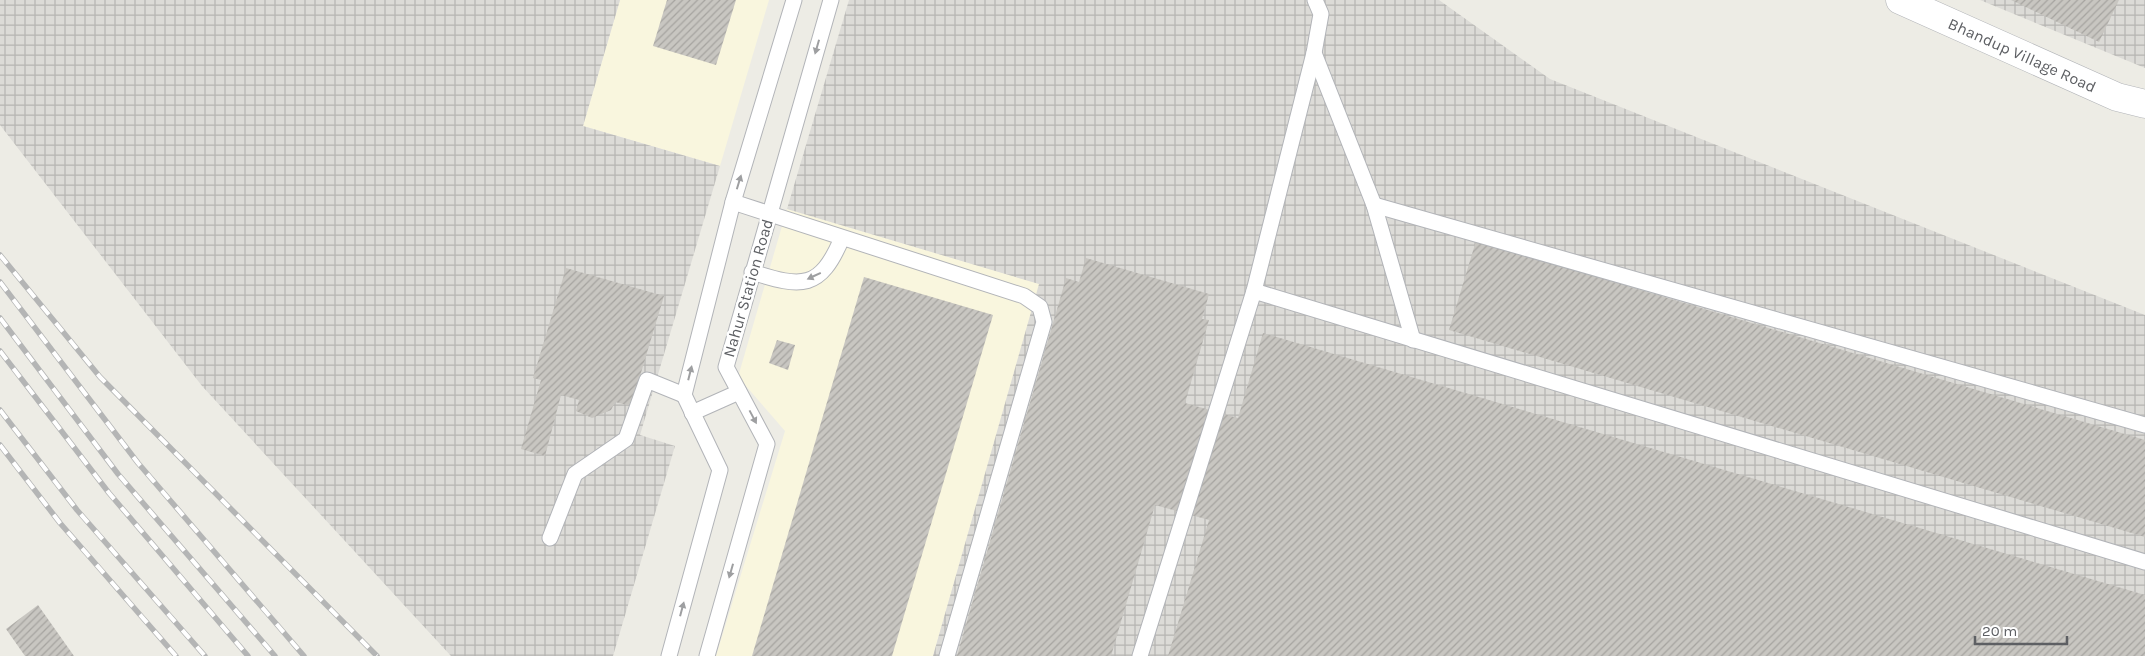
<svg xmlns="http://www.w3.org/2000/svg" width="2145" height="656" font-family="Karla,sans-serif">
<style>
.commercial{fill:#f9f6de}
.industrial{fill:url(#industrial-grid)}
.building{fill:url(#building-hatch)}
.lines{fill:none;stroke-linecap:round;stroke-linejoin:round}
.service-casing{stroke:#b2b4b8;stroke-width:17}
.tertiary-casing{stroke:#b2b4b8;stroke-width:29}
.service{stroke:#fff;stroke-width:15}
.tertiary{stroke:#fff;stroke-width:28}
.rail-casing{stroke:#b4b5b5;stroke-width:5.5}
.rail{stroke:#fff;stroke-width:4;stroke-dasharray:11;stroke-linecap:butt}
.oneway{fill:#9e9fa1}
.labels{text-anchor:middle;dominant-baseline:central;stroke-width:5;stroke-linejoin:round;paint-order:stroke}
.street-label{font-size:16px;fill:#5d5f63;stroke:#fff}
</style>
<defs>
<pattern id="industrial-grid" width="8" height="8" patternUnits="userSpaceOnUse" patternTransform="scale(1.25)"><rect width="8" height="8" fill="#dcdbd7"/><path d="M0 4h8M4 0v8" fill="none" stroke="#b6b5b2"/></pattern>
<pattern id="building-hatch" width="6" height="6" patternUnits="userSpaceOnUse" patternTransform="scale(1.25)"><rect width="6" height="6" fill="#c8c6c1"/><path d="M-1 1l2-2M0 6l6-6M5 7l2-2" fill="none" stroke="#a6a4a0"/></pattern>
</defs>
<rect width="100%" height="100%" fill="#edece5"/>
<!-- commercial -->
<g class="commercial">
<path d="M 620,0 L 769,0 L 720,166 L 583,126 Z"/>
<path d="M 787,209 L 1040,284 L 933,656 L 716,656 L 785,431 L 738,377 Z"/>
</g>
<!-- industrial -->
<g class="industrial">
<path d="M 0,0 L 620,0 L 583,126 L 720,166 L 640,435 L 675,446 L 613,656 L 451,656 L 202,386 L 0,125 Z"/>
<path d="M 849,0 L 1439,0 L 1550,79 L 2145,315 L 2145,656 L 933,656 L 1039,284 L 787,209 Z"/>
<path d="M 1980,0 L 2145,0 L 2145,68 Z"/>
</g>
<!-- building -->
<g class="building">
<path d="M 667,0 L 736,0 L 716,65 L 653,46 Z"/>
<path d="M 2011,0 L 2119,0 L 2099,42 Z"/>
<path d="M 1476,241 L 2145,440 L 2145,537 L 1449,330 Z"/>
<path d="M 1086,258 L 1209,294 L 1202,319 L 1209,320 L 1185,403 L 1238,418 L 1263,333 L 2145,595 L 2145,656 L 1168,656 L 1209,520 L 1155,505 L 1111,656 L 957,656 L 1066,278 L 1079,282 Z"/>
<path d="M 566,268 L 664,296 L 631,406 L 615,402 L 611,410 L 592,418 L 576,411 L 579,400 L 561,395 L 545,456 L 521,449 L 541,380 L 533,378 Z"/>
<path d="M 864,277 L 993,315 L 892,656 L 752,656 Z"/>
<path d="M 777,340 L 795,345 L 788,370 L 769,363 Z"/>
<path d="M 38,605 L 74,656 L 25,656 L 6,629 Z"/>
</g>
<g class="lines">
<!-- service casing -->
<g class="service-casing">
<g id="service">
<path d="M 1314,53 L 1374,205 L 1413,340"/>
<path d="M 733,202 L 1024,296 L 1040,307 L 1044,322 L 947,656"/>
<path d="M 1374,205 L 2145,425"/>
<path d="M 752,272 C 802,288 820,290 842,238"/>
<path d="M 1254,291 L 2145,562"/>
<path d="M 692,413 L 739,392"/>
<path d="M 550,538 L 575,474 L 626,439 L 647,380 L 684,395"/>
<path d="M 669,656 L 720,470 L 684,395 L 733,202 L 794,0"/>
<path d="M 707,656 L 767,444 L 726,367 L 831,0"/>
<path d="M 1140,656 L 1254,291 L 1314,53 L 1321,14 L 1315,0"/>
</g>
</g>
<!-- tertiary casing -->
<g class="tertiary-casing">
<g id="tertiary">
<path id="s1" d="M 1900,0 L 2117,97 L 2145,104"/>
</g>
</g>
<!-- service -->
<use href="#service" class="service"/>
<!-- tertiary -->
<use href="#tertiary" class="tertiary"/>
<!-- rail casing -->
<g class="rail-casing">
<g id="rail">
<path d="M 0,255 L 100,377 L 377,656"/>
<path d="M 0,282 L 138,463 L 304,656"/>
<path d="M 0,318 L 118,474 L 275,656"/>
<path d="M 0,351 L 109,493 L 248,656"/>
<path d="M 0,410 L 77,510 L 205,656"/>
<path d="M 0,445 L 60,523 L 176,656"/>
</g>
</g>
<!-- rail -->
<use href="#rail" class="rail"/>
</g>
<!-- one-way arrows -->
<defs><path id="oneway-solid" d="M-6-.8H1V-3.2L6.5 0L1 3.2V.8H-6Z" transform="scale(1.25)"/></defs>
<g class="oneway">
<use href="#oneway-solid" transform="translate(817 47) rotate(106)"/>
<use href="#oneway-solid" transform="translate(739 182) rotate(-73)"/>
<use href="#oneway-solid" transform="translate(814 276) rotate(155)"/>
<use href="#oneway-solid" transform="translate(690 373) rotate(-76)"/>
<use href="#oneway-solid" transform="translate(753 417) rotate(62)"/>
<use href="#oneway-solid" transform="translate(731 571) rotate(106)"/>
<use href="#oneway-solid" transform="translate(682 609) rotate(-75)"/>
</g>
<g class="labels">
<!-- street labels -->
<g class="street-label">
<text stroke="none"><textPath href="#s1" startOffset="134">Bhandup Village Road</textPath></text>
<text transform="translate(748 288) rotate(-74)">Nahur Station Road</text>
</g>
</g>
<!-- scale -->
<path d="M1975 636v8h92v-8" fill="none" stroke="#5d5f63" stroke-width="2.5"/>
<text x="1982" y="636" font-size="15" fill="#5d5f63" stroke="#ffffff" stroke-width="4" paint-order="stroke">20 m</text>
</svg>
